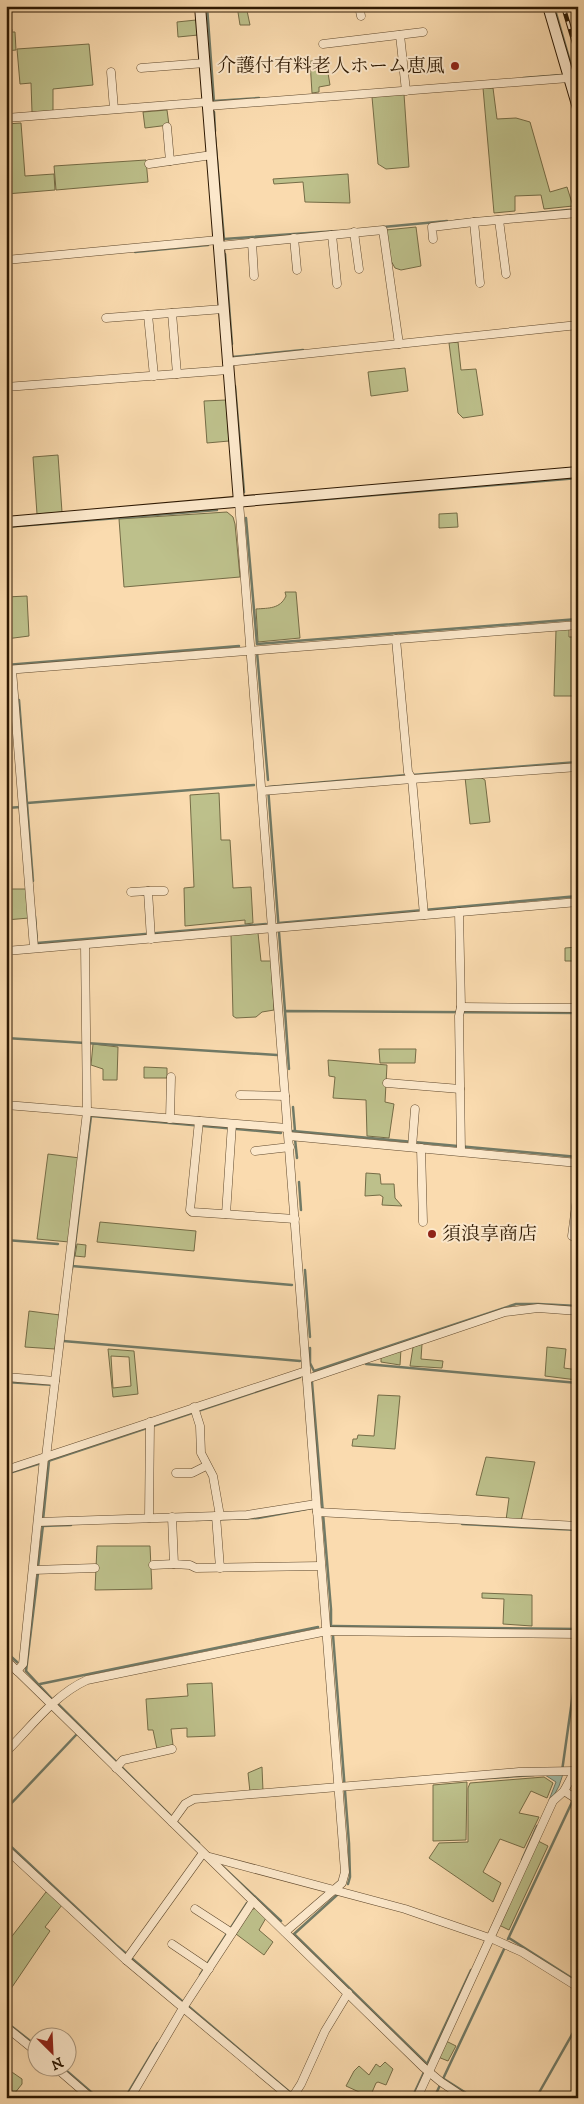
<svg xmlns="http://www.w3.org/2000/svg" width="584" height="2104" font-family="'IM FELL DW Pica','Noto Serif JP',serif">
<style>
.green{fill:#bdc08b;stroke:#756c46;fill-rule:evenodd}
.water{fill:#9fbba8;stroke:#717a66}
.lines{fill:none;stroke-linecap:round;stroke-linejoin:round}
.stream{stroke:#717a66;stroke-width:2.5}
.street-casing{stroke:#60492d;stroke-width:9}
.secondary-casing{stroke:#2d1802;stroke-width:12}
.street{stroke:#fce8cb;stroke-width:8}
.secondary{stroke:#fce8cb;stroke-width:10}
.rail-casing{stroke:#2d1802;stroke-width:4.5}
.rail{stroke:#fce8cb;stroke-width:2.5;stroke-dasharray:8;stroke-linecap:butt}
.poi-dot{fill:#8f2418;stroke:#fce8cb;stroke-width:2}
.labels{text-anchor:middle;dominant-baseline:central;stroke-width:4;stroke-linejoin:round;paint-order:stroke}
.poi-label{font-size:19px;fill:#2d1802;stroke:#fce8cb;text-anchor:end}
</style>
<rect width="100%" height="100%" fill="#fadbaf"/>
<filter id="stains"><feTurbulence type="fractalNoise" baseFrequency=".004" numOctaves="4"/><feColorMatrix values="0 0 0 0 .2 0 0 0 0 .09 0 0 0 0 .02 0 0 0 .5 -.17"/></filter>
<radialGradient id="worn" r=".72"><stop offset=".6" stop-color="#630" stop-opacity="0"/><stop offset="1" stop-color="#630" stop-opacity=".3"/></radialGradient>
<!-- green -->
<g class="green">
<path d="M 237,6 L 246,6 L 250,25 L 240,25 Z"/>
<path d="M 196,20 L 198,35 L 178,37 L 177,22 Z"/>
<path d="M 12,29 L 12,32 L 15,32 L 16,50 L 6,51 L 6,30 Z"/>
<path d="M 89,44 L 93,85 L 53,89 L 53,111 L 32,112 L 31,83 L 20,84 L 17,49 Z"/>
<path d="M 310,61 L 326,61 L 330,85 L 319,87 L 319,92 L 312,93 Z"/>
<path d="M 483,88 L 493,88 L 497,119 L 516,118 L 530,122 L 550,192 L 567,187 L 573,206 L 544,209 L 541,195 L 515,196 L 515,211 L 494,213 Z"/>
<path d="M 404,94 L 409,167 L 386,169 L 378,164 L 372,97 Z"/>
<path d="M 167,110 L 169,125 L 145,128 L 143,112 Z"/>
<path d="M 21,123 L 25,176 L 54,174 L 55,190 L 6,194 L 6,124 Z"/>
<path d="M 146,160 L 148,182 L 56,190 L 54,166 Z"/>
<path d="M 348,174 L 350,203 L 305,202 L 303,182 L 274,184 L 273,179 Z"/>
<path d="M 416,227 L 421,266 L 401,270 L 395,268 L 390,259 L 386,230 Z"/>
<path d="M 458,342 L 461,370 L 476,369 L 483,415 L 463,418 L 458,413 L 449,343 Z"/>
<path d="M 405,368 L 408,391 L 371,396 L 368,372 Z"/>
<path d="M 226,400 L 229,441 L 207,443 L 204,401 Z"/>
<path d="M 58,455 L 62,512 L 37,514 L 33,457 Z"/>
<path d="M 227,512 L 233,517 L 235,524 L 240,577 L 124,587 L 119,519 Z"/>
<path d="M 457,513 L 458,527 L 439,528 L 439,514 Z"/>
<path d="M 285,592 L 296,592 L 300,638 L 258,642 L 256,609 C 269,608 280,609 286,596 Z"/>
<path d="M 27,596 L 29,636 L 6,639 L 6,597 Z"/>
<path d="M 569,629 L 569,637 L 575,637 L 574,696 L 554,696 L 556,630 Z"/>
<path d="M 465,777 L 480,777 L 485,780 L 490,822 L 470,824 Z"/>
<path d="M 219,793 L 221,840 L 230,840 L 233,888 L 251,887 L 253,923 L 245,924 L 245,920 L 185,926 L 184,888 L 194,887 L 190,795 Z"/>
<path d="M 6,889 L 27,889 L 29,918 L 6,920 Z"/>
<path d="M 258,933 L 261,961 L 271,961 L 274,1010 L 262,1012 L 256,1017 L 236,1018 L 233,1016 L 231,935 Z"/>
<path d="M 578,947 L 578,961 L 565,961 L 565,948 Z"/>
<path d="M 93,1044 L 118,1047 L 117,1080 L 103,1080 L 103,1069 L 91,1065 Z"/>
<path d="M 379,1049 L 416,1049 L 415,1063 L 380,1063 Z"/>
<path d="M 328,1060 L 387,1065 L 385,1102 L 394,1104 L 389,1138 L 367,1136 L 366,1100 L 333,1098 L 335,1077 L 329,1076 Z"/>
<path d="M 144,1067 L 167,1068 L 167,1078 L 144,1078 Z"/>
<path d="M 48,1154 L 80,1158 L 69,1242 L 37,1239 Z"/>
<path d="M 366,1173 L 380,1174 L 381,1184 L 394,1184 L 395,1198 L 402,1206 L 382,1205 L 383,1197 L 380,1195 L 365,1196 Z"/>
<path d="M 100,1222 L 196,1231 L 194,1251 L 97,1242 Z"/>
<path d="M 77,1244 L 86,1245 L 85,1257 L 75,1256 Z"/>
<path d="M 29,1311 L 60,1315 L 55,1349 L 25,1347 Z"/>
<path d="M 422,1344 L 421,1359 L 443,1361 L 442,1368 L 410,1366 L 413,1347 Z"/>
<path d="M 547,1347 L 566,1349 L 564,1368 L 578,1370 L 577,1380 L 545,1376 Z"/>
<path d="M 108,1349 L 134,1351 L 138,1394 L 113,1397 ZM 111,1356 L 129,1357 L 131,1386 L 113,1388 Z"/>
<path d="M 401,1349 L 400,1365 L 381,1362 L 381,1356 Z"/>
<path d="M 378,1395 L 400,1396 L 395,1449 L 352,1446 L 353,1439 L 357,1439 L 358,1435 L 374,1436 Z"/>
<path d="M 486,1457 L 535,1462 L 521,1521 L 506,1520 L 509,1498 L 476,1495 Z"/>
<path d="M 97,1546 L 150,1546 L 152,1589 L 95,1590 Z"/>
<path d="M 482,1593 L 532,1595 L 532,1626 L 503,1624 L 504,1599 L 482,1598 Z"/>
<path d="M 212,1683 L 215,1736 L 187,1737 L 187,1728 L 171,1729 L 173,1745 L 157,1749 L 153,1730 L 148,1730 L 146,1699 L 188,1696 L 187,1684 Z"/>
<path d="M 262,1767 L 263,1791 L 250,1792 L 248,1773 Z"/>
<path d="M 544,1777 L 553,1783 L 547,1798 L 531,1791 L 519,1813 L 539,1817 L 524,1848 L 500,1839 L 483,1872 L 501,1883 L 493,1902 L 429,1858 L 439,1843 L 468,1842 L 468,1788 L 470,1783 Z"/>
<path d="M 467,1782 L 466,1840 L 433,1841 L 433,1785 Z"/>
<path d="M 538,1841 L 548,1846 L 509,1930 L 499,1925 Z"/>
<path d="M 46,1892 L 49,1892 L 62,1905 L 45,1927 L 50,1931 L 6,1996 L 6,1944 Z"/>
<path d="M 256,1908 L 266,1918 L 259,1930 L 273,1942 L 264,1955 L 236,1934 L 251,1910 Z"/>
<path d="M 446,2041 L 456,2046 L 448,2061 L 438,2057 Z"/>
<path d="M 385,2062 L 393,2069 L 386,2085 L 378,2082 L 376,2083 L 370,2097 L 346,2086 L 354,2071 L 359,2066 L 369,2075 L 376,2064 L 380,2067 Z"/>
<path d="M 6,2068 L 22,2079 L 22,2084 L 11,2098 L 6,2098 Z"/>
</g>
<!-- water -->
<path class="water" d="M 563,1774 L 559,1786 L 551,1801 L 549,1800 L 556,1782 L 545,1775 Z"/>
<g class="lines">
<!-- stream -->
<g class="stream">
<path d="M 207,6 L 214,102"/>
<path d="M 554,6 L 578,89"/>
<path d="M 523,78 L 562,75"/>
<path d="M 214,101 L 259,98"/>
<path d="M 214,112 L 215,131"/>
<path d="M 215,137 L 224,239 L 337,231"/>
<path d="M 455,221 L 578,209"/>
<path d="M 383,227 L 447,221"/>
<path d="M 135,252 L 208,245"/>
<path d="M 225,254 L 232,344"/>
<path d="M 232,357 L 303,350"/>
<path d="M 235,386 L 244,492"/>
<path d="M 280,503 L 578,478"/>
<path d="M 246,518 L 257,644"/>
<path d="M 6,527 L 217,510"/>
<path d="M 257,644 L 578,619"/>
<path d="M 257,652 L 268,780"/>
<path d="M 6,665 L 239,646"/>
<path d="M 19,700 L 33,881"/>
<path d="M 412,775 L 578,762"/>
<path d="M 27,803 L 254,785"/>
<path d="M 6,808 L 21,807"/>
<path d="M 35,916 L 37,943 L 266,924"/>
<path d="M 279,923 L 578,896"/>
<path d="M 285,1011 L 268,787 L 407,775"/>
<path d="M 6,1038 L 277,1055"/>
<path d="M 289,1069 L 285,1011 L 578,1013"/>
<path d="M 293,1107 L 295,1131"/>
<path d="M 91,1116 L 281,1133"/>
<path d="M 293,1131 L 578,1157"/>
<path d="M 295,1139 L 297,1158"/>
<path d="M 299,1182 L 301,1210"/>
<path d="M 6,1240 L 58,1244"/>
<path d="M 72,1266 L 292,1285"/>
<path d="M 72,1269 L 91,1116"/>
<path d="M 305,1270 L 310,1337"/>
<path d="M 63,1341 L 300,1361"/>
<path d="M 310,1348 L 310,1363 L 314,1371 L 516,1304 L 538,1304 L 578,1306"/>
<path d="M 365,1361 L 366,1364 L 578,1383"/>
<path d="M 6,1382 L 54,1385"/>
<path d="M 312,1382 L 331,1609 L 331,1626 L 333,1627"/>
<path d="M 48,1461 L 300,1377"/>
<path d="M 6,1474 L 38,1464"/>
<path d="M 43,1520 L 49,1461"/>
<path d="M 196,1520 L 258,1518 L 312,1508"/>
<path d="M 462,1524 L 578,1530"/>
<path d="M 43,1526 L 71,1525"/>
<path d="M 38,1567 L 43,1525"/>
<path d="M 333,1626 L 578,1629"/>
<path d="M 333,1635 L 349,1843 L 350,1877 L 348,1884"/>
<path d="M 6,1652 L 17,1662"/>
<path d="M 26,1671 L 38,1573"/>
<path d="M 26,1671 L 52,1699"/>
<path d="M 40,1684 L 318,1627"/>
<path d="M 58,1704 L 172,1817"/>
<path d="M 562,1771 L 578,1658"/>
<path d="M 475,1779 L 534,1775"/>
<path d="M 578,1785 L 574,1792 L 578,1794"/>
<path d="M 6,1809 L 76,1735"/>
<path d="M 177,1822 L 199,1843"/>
<path d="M 6,1842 L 116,1945 L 292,2094"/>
<path d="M 522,1860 L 537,1826"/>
<path d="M 222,1866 L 281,1921"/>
<path d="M 337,1895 L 294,1934 L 427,2064"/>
<path d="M 509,1938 L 578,1982"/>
<path d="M 508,1939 L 573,1800"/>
<path d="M 200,1975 L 247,1903"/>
<path d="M 6,2022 L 38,2047"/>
<path d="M 427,2064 L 471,1970"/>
<path d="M 61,2066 L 98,2098"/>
<path d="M 444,2079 L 474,2098"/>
<path d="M 125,2098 L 158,2043"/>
<path d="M 412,2098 L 425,2070"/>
<path d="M 434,2098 L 505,1947"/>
<path d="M 536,2098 L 578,2024"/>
</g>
<!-- street casing -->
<g class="street-casing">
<g id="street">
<path d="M 359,6 L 361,16"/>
<path d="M 400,35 L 406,91"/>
<path d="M 323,44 L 423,32"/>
<path d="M 141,68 L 205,63"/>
<path d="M 111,72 L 114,109"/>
<path d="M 208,106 L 569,78"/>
<path d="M 6,118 L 208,102"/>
<path d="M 167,127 L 170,161"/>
<path d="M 149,164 L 212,155"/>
<path d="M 499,220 L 506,274"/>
<path d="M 354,232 L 359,269"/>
<path d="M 332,235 L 337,284"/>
<path d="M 294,238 L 297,270"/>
<path d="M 433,239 L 432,227 L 474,222"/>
<path d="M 252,242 L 254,276"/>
<path d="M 219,246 L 383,230 L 399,344"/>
<path d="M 6,260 L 218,240"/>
<path d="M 480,283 L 474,222 L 578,213"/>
<path d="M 172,313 L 177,374"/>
<path d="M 148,315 L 154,376"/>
<path d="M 106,318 L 223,309"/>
<path d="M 227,362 L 578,325"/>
<path d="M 6,387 L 228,370"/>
<path d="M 239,502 L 345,1872 L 342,1883 L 285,1932"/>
<path d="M 396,639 L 408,772 L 412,779"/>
<path d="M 6,670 L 578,625"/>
<path d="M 12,670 L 34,948"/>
<path d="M 262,791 L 412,779"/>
<path d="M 148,891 L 164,891"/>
<path d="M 131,892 L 148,891 L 151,939"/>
<path d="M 459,912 L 461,1007 L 459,1016 L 461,1151"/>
<path d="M 424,915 L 412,779 L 578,767"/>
<path d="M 6,951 L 578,902"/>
<path d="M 461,1007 L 576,1008"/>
<path d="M 387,1083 L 460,1089"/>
<path d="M 240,1095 L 285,1096"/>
<path d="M 6,1105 L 287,1128"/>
<path d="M 170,1119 L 171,1077"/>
<path d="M 199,1121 L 190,1210 L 192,1212 L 295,1219"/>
<path d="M 289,1136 L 578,1163"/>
<path d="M 412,1147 L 415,1109"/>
<path d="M 421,1148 L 423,1222"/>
<path d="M 255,1151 L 290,1147"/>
<path d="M 226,1214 L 232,1124"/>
<path d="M 572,1236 L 578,1191"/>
<path d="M 6,1377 L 55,1381"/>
<path d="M 307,1379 L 505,1312 L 538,1308 L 578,1311"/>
<path d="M 194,1407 L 200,1426 L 201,1453 L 213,1476 L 220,1516"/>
<path d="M 46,1457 L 87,1112 L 85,945"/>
<path d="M 6,1470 L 306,1371"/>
<path d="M 176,1473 L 192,1473 L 206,1466"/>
<path d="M 317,1512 L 578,1526"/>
<path d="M 216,1516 L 220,1568"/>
<path d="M 172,1517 L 174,1564 L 190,1565 L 196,1568 L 321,1566"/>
<path d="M 149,1518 L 150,1422"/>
<path d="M 38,1522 L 247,1515 L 316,1504"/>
<path d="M 153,1565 L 174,1564"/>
<path d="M 33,1570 L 95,1568"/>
<path d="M 6,1660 L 423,2067 L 441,2082 L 465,2098"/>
<path d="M 17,1671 L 23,1664 L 44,1458"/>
<path d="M 6,1752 C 31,1727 54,1695 87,1680 L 327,1631 L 578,1634"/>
<path d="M 116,1768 L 123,1760 L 172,1749"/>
<path d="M 564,1791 L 578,1800"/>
<path d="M 172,1822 L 185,1804 L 194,1799 L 519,1772 L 574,1771"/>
<path d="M 6,1849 L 126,1960 L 291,2098"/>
<path d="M 210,1857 L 405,1909 L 495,1940 L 522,1952 L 578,1987"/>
<path d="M 195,1909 L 232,1933"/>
<path d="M 172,1944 L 209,1969"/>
<path d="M 126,1960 L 203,1853"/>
<path d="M 6,2027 L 38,2053"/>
<path d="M 54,2066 L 91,2098"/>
<path d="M 130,2098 L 183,2008 L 253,1901"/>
<path d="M 292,2098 L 301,2084 L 325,2031 L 348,1993"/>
<path d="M 417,2098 L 553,1801 L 564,1791 L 578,1765"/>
</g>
</g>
<!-- secondary casing -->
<g class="secondary-casing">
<g id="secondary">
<path d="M 200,6 L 239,502"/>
<path d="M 548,6 L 578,108"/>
<path d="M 6,522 L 578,472"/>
</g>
</g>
<!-- street -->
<use href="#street" class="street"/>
<!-- secondary -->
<use href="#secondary" class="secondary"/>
<!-- rail casing -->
<g class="rail-casing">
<path id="rail" d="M 563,6 L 578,56"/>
</g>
<!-- rail -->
<use href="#rail" class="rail"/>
</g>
<!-- markers -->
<g class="poi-dot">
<circle cx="455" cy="66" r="5"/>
<circle cx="432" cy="1234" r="5"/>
</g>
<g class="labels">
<!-- poi labels -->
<g class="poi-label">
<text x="445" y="66">介護付有料老人ホーム恵風</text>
<text x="442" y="1234" text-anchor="start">須浪享商店</text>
</g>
</g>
<!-- margin -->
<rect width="584" height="2104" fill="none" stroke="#fadbaf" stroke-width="25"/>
<rect x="8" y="8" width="569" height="2089" fill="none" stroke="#2d1802" stroke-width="2.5"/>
<rect x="12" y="12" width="559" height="2079" fill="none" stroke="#2d1802"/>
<!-- north arrow -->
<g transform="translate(52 2052) rotate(156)"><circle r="24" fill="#fce8cb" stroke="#a9957b"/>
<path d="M0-4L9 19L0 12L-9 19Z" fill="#8f2418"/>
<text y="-8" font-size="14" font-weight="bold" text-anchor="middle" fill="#2d1802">N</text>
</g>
<rect width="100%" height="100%" filter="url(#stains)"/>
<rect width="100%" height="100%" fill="url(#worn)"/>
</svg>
